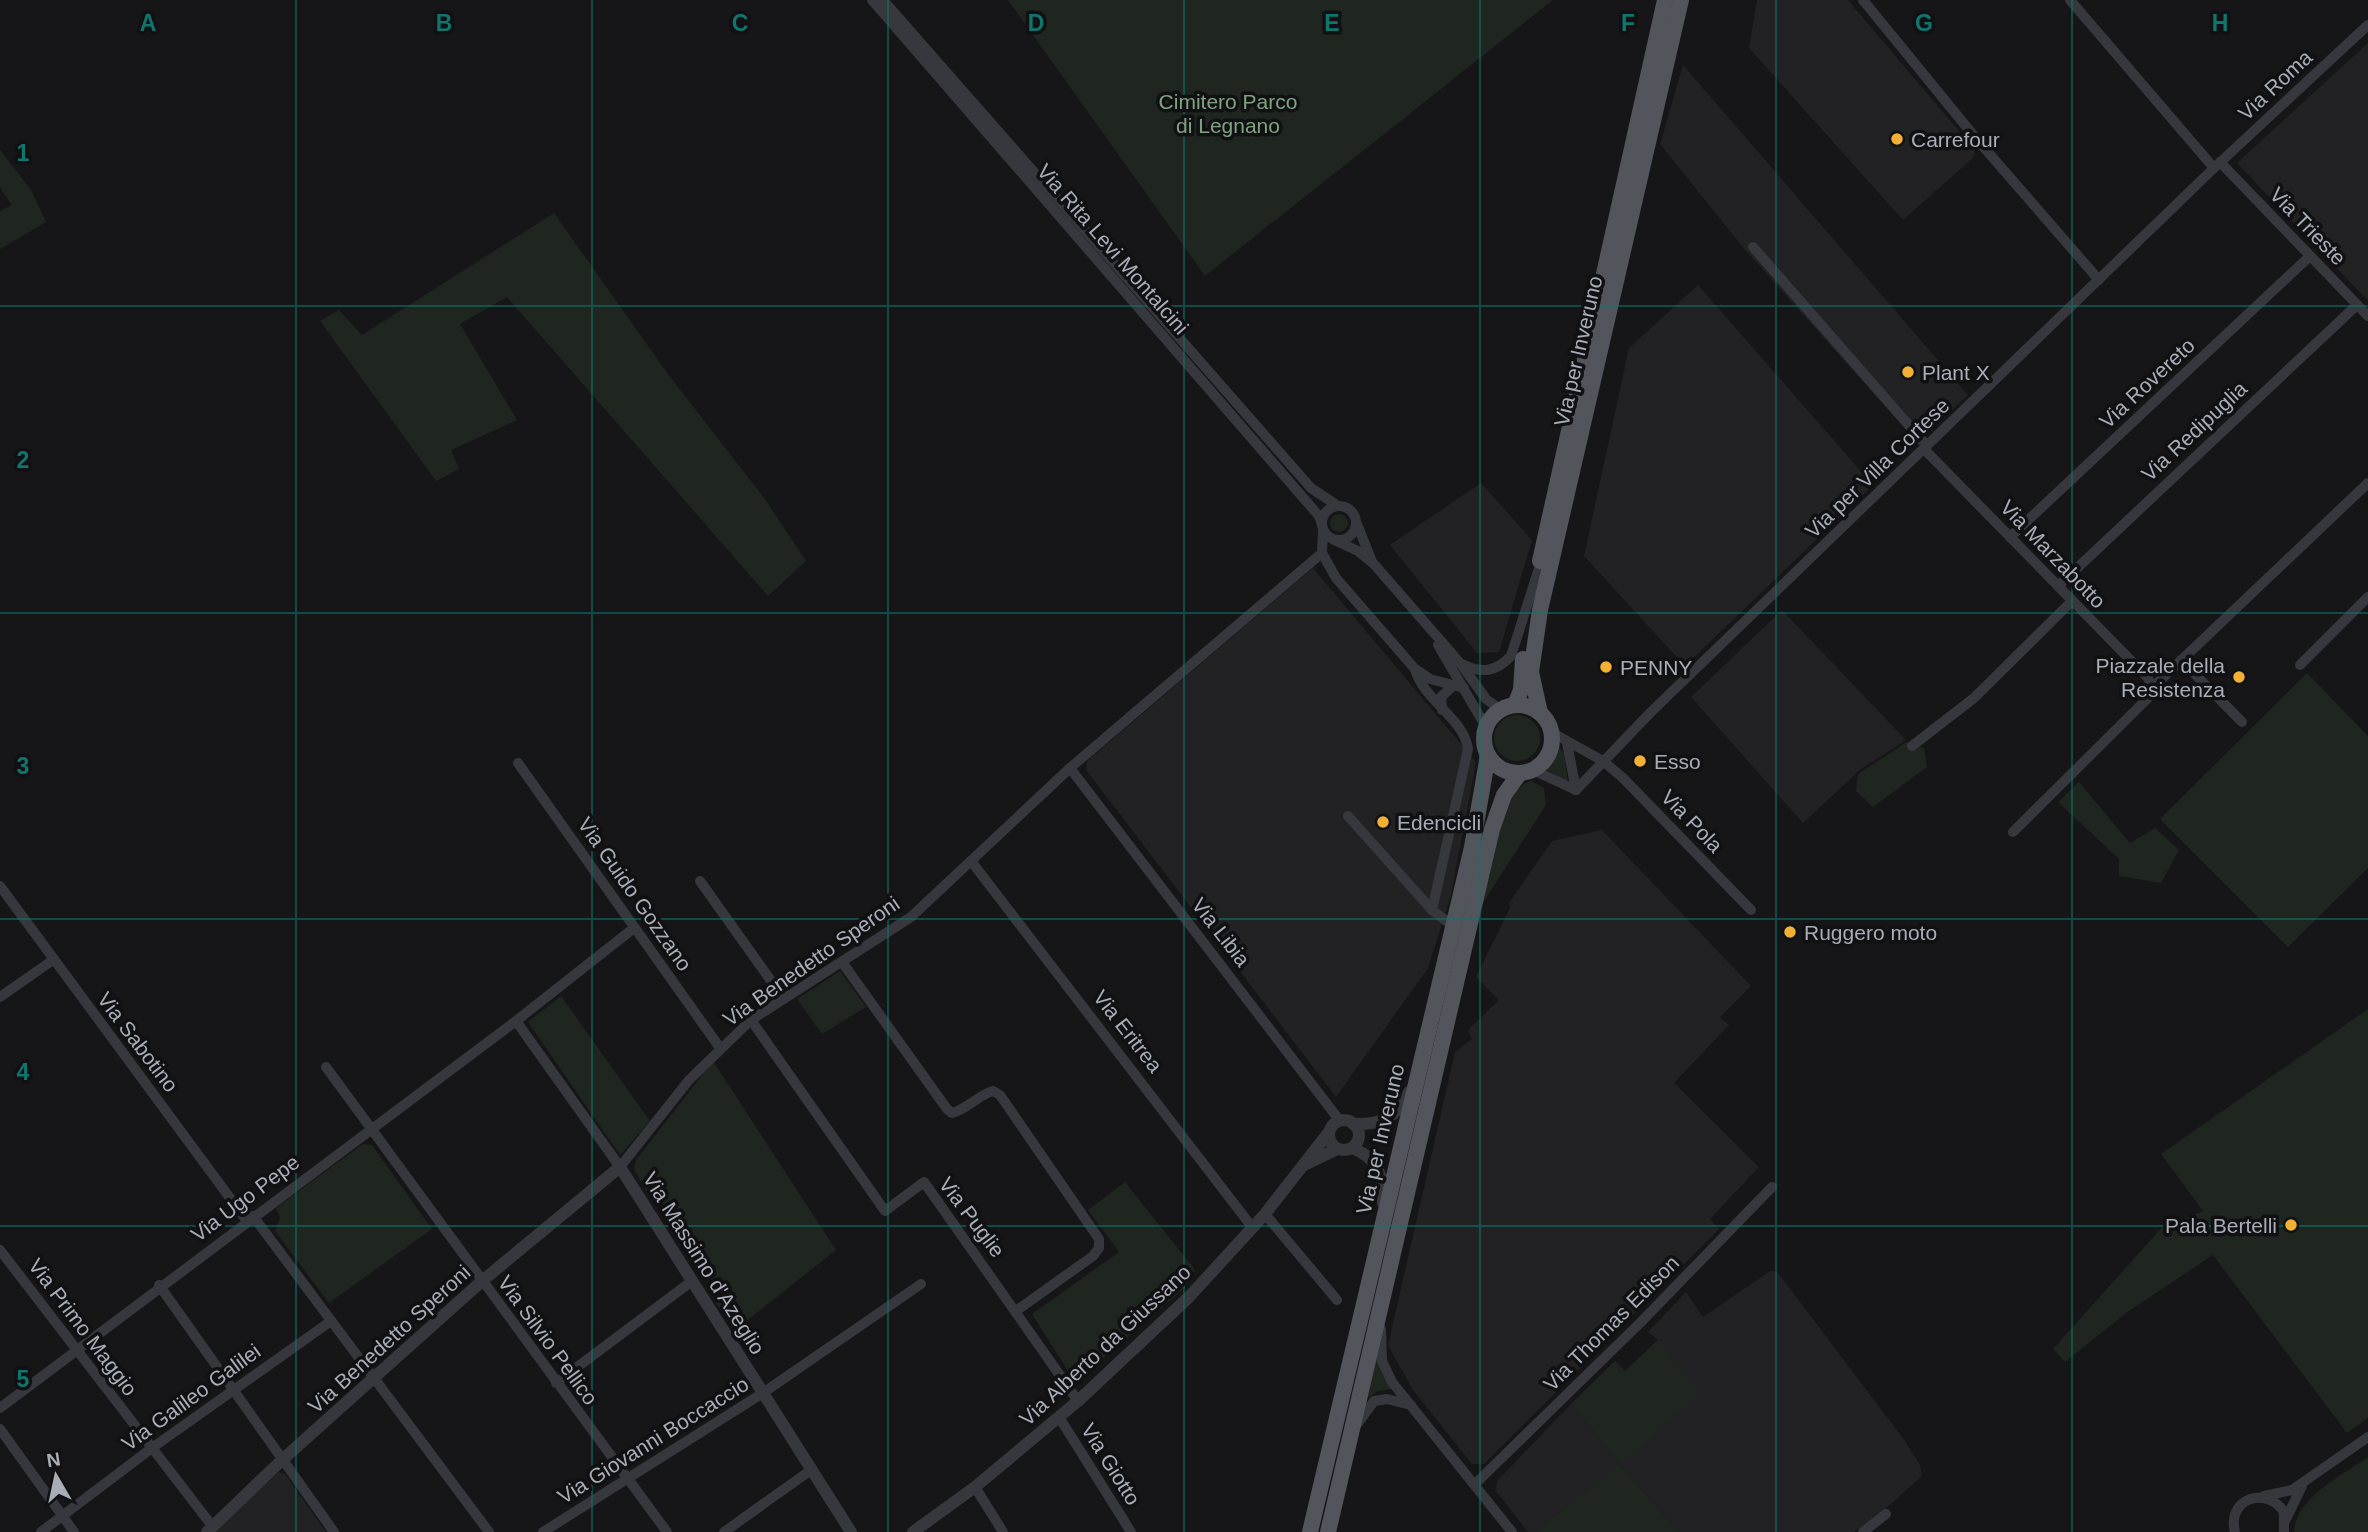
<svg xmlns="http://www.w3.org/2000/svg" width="2368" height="1532" font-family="Helvetica,sans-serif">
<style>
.built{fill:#222225}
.green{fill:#1e261f}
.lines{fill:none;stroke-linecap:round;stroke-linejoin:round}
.minor{stroke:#37383d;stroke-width:10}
.tertiary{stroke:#37383d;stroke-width:12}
.primary{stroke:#53555c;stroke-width:16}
.grid{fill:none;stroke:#0f766e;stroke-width:2;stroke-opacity:0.55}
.poi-dot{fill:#f2b134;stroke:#111113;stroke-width:2.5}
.labels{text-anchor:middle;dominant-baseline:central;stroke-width:7;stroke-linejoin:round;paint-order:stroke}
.street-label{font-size:21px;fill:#a8adb8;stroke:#111113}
.park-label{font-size:21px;fill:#7fa381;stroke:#111113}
.poi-label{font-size:21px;fill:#a8adb8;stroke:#111113;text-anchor:start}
.grid-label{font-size:23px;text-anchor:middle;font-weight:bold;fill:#0f766e;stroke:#111113;stroke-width:7;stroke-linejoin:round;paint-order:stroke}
</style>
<rect width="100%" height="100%" fill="#161618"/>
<!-- built -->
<g class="built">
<path d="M 1757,0 L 1848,0 L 1975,150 L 1974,157 L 1903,220 L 1749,48 Z"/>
<path d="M 2368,43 L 2368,301 L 2237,163 Z"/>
<path d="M 1683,65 L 1968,395 L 1917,442 L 1741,245 L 1660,144 Z"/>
<path d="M 1698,285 L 1873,485 L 1685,666 L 1584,556 L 1629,348 Z"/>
<path d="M 1481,483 L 1532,540 L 1499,652 L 1477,653 L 1390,545 Z"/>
<path d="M 1313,568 L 1476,762 L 1451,895 L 1428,968 L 1336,1097 L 1086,770 L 1087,761 Z"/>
<path d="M 1782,610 L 1906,740 L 1861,769 L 1803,823 L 1691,697 Z"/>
<path d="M 1602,830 L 1751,986 L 1720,1017 L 1729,1025 L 1674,1083 L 1759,1167 L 1710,1219 L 1719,1229 L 1484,1464 L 1472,1464 L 1413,1390 L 1388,1345 L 1455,1052 L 1472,1039 L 1468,1030 L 1499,1000 L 1476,977 L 1510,908 L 1509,903 L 1552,841 Z"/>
<path d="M 1770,1271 L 1777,1272 L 1788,1286 L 1905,1441 L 1920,1465 L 1922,1476 L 1883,1511 L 1854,1532 L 1679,1532 L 1620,1465 L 1535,1532 L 1528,1532 L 1496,1491 L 1497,1481 L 1571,1404 L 1620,1464 L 1658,1340 L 1648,1332 L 1686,1292 L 1703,1317 Z"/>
<path d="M 279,1472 L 285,1474 L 326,1532 L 212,1532 Z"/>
</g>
<!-- green -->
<g class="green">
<path d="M 1008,0 L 1553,0 L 1205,276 Z"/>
<path d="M 0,150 L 31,190 L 46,222 L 0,249 L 0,211 L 12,205 L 0,188 Z"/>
<path d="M 554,213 L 668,374 L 765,499 L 806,561 L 768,596 L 507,297 L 460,324 L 517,420 L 451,450 L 459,469 L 436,481 L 320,321 L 339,310 L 362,335 Z"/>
<circle cx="1339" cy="523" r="9"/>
<path d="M 2307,673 L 2368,736 L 2368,868 L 2288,947 L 2160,819 Z"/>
<circle cx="1517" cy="738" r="23"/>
<path d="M 1907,742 L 1924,748 L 1927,767 L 1873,807 L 1856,791 L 1858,774 Z"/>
<path d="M 1557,744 L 1564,753 L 1568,782 L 1545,769 Z"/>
<path d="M 1531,781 L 1544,788 L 1546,805 L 1479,909 C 1486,880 1500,789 1531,781 Z"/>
<path d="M 2079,782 L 2130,843 L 2155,828 L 2179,850 L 2161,883 L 2119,876 L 2119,859 L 2058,802 Z"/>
<path d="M 840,971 L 866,1007 L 822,1034 L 797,999 Z"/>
<path d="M 561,996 L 650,1121 L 620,1155 L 528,1022 Z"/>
<path d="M 2368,1009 L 2368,1418 L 2347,1433 L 2213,1255 L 2126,1313 L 2065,1362 L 2053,1349 L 2173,1215 L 2181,1220 L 2203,1211 L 2161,1154 Z"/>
<path d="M 713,1061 L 836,1250 L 740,1326 L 736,1322 L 731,1325 L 706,1288 L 712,1282 L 656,1193 L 648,1195 L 634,1169 L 636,1160 Z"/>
<path d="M 363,1144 L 372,1145 L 432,1229 L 329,1303 L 275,1231 L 280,1218 L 276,1208 Z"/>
<path d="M 1125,1182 L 1195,1270 L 1182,1290 L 1079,1379 L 1073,1379 L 1032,1314 L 1119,1252 L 1088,1210 Z"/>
<path d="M 1658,1340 L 1700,1393 L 1620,1465 L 1679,1532 L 1535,1532 L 1620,1464 L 1571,1404 L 1615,1361 L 1625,1371 Z"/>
<path d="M 1376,1351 L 1378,1364 L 1392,1389 L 1378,1391 L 1365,1400 Z"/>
<path d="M 2368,1457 L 2368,1532 L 2294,1532 C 2296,1497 2343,1475 2368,1457 Z"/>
</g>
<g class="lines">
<!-- minor -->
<g class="minor">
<path d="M 872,0 L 1319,516 L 1322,525"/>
<path d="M 883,0 L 1311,488 L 1338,506"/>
<path d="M 1863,0 L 1974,136 L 2099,280"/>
<path d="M 2070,0 L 2214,168"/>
<path d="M 2220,162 L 2368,316"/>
<path d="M 1753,247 L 1927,446"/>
<path d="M 1924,449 L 2148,678 L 2152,688"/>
<circle cx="1339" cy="523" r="17"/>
<path d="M 1357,524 L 1371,559"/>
<path d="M 1323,530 L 1322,553 L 1336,578 L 1415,669 L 1430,679 L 1464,688"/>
<path d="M 2010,537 L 2310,256"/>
<path d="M 1334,540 L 1358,551 L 1373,563 L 1461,664 L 1486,699 L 1501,710"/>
<path d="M 2058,586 L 2357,305"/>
<path d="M 1438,645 L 1486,727"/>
<path d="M 2181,660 L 2242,722"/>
<path d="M 1462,664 C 1482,674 1496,672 1511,656 L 1540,565"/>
<path d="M 2300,665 L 2368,597"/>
<path d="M 1415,669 C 1423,700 1464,718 1468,749 L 1432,910"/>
<path d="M 1442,710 L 1441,697 L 1453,686"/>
<path d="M 1551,732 L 1603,761 L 1623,778 L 1751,910"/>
<path d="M 1567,743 L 1576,790"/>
<path d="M 1912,746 L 1974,698 L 2072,601"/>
<path d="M 518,763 L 720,1048"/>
<path d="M 1070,768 L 1340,1121"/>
<path d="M 1533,770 L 1576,790 L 1651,712 L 2214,168 L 2368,25"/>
<path d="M 1348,816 L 1432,910 L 1453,926"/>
<path d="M 2013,832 L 2148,698 L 2152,688 L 2368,483"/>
<path d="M 971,861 L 1252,1227"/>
<path d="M 700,881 L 784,999"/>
<path d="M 0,886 L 247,1221"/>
<path d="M 842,962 L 947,1109 L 952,1113 C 968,1109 978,1095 993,1091 L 1000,1095 L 1099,1239 L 1099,1248 L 1093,1256 L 1016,1311"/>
<path d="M 0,997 L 53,960"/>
<path d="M 751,1020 L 885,1211 L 924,1182 L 1078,1401"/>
<path d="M 516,1021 L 620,1167 L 689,1080 L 751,1020 L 911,917 L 1070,768 L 1322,553"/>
<path d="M 326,1067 L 667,1532"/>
<path d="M 1265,1214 L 1337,1300"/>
<path d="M 253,1216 L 489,1532"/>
<path d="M 0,1250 L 213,1527"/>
<path d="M 159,1285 L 334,1532"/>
<path d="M 1381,1329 L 1382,1361 L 1392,1382 L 1512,1532"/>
<path d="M 556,1383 L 692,1281"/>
<path d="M 0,1408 L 516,1021 L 634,928"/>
<path d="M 1059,1417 L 1131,1532"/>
<path d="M 1358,1423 L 1374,1401 L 1387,1399 L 1411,1405"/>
<path d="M 0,1429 L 74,1532"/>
<path d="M 1475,1484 L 1641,1322 L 1772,1187"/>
<path d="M 975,1487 L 1003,1532"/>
<path d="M 2264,1496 L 2292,1490 L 2368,1437"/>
<path d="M 2286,1519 L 2302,1486"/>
<path d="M 41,1532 L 152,1448 L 331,1321"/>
<path d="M 543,1532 L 763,1393 L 921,1284"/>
<path d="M 724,1532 L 811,1470"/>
<path d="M 1863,1532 L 1886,1514"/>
<path d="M 2235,1532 C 2226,1499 2266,1485 2284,1512 L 2284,1532"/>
</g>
<!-- tertiary -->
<g class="tertiary">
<circle cx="1344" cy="1135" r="15"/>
<path d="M 1353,1124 C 1381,1125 1397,1118 1409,1092"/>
<path d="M 1352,1148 C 1378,1158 1384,1176 1383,1203"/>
<path d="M 1304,1165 L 1337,1149"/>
<path d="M 207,1532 L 283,1459 L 482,1281 L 620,1167 L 851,1532"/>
<path d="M 913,1532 L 975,1487 L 1078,1401 L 1189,1297 L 1265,1214 L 1329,1132"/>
</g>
<!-- primary -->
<g class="primary">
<path d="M 1540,561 L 1665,0"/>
<path d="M 1515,705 L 1521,690 L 1523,659"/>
<circle cx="1518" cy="739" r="34"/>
<path d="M 1540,713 L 1531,672 L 1540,610 L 1681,0"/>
<path d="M 1310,1532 L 1472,847 L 1488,755"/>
<path d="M 1328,1532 L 1492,829 L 1504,795 L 1520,773"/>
</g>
</g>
<!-- grid -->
<path class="grid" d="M 296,0 L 296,1532M 592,0 L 592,1532M 888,0 L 888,1532M 1184,0 L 1184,1532M 1480,0 L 1480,1532M 1776,0 L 1776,1532M 2072,0 L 2072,1532M 0,306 L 2368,306M 0,613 L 2368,613M 0,919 L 2368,919M 0,1226 L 2368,1226"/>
<!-- markers -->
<g class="poi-dot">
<circle cx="1897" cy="139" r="7"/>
<circle cx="1908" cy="372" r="7"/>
<circle cx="1606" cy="667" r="7"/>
<circle cx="2239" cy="677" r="7"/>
<circle cx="1640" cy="761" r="7"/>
<circle cx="1383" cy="822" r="7"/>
<circle cx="1790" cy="932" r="7"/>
<circle cx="2291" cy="1225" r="7"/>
</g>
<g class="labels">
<!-- street labels -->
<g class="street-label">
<text transform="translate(2275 85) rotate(-43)">Via Roma</text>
<text transform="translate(2308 226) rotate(46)">Via Trieste</text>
<text transform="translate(1113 249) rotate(49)">Via Rita Levi Montalcini</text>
<text transform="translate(1578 351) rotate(-77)">Via per Inveruno</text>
<text transform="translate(2147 383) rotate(-43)">Via Rovereto</text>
<text transform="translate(2194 431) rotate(-43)">Via Redipuglia</text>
<text transform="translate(1877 468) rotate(-44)">Via per Villa Cortese</text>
<text transform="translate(2053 554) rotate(46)">Via Marzabotto</text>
<text transform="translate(1692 821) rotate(46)">Via Pola</text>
<text transform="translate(635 894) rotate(55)">Via Guido Gozzano</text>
<text transform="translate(1221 932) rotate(52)">Via Libia</text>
<text transform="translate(811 961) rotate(-35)">Via Benedetto Speroni</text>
<text transform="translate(1128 1031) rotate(52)">Via Eritrea</text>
<text transform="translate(138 1042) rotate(53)">Via Sabotino</text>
<text transform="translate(1380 1139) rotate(-77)">Via per Inveruno</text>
<text transform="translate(245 1198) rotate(-37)">Via Ugo Pepe</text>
<text transform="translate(972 1217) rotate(53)">Via Puglie</text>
<text transform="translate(704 1263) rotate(58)">Via Massimo d'Azeglio</text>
<text transform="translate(1611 1323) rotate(-45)">Via Thomas Edison</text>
<text transform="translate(83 1327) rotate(53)">Via Primo Maggio</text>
<text transform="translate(389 1339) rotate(-42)">Via Benedetto Speroni</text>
<text transform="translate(548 1340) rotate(54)">Via Silvio Pellico</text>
<text transform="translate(1105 1345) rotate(-43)">Via Alberto da Giussano</text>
<text transform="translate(191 1397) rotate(-36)">Via Galileo Galilei</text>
<text transform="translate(653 1440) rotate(-32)">Via Giovanni Boccaccio</text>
<text transform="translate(1111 1464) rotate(58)">Via Giotto</text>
</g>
<!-- park labels -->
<g class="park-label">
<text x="1228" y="101">Cimitero Parco<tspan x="1228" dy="24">di Legnano</tspan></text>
</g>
<!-- poi labels -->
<g class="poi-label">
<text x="1911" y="139">Carrefour</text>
<text x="1922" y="372">Plant X</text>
<text x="2225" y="665" text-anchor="end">Piazzale della<tspan x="2225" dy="24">Resistenza</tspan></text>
<text x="1620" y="667">PENNY</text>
<text x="1654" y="761">Esso</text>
<text x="1397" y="822">Edencicli</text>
<text x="1804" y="932">Ruggero moto</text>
<text x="2277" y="1225" text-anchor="end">Pala Bertelli</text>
</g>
</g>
<g class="grid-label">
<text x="148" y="31">A</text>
<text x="444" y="31">B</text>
<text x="740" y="31">C</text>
<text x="1036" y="31">D</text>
<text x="1332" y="31">E</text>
<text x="1628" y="31">F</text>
<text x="1924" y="31">G</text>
<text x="2220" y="31">H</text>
<text x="23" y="161">1</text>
<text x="23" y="468">2</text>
<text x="23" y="774">3</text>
<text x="23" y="1080">4</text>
<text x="23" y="1387">5</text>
</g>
<!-- north arrow -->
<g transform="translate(56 1476) rotate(351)" stroke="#111113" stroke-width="5" paint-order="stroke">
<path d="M0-5L12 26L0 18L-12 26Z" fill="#a8adb8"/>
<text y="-10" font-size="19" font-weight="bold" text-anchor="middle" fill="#a8adb8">N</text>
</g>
</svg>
